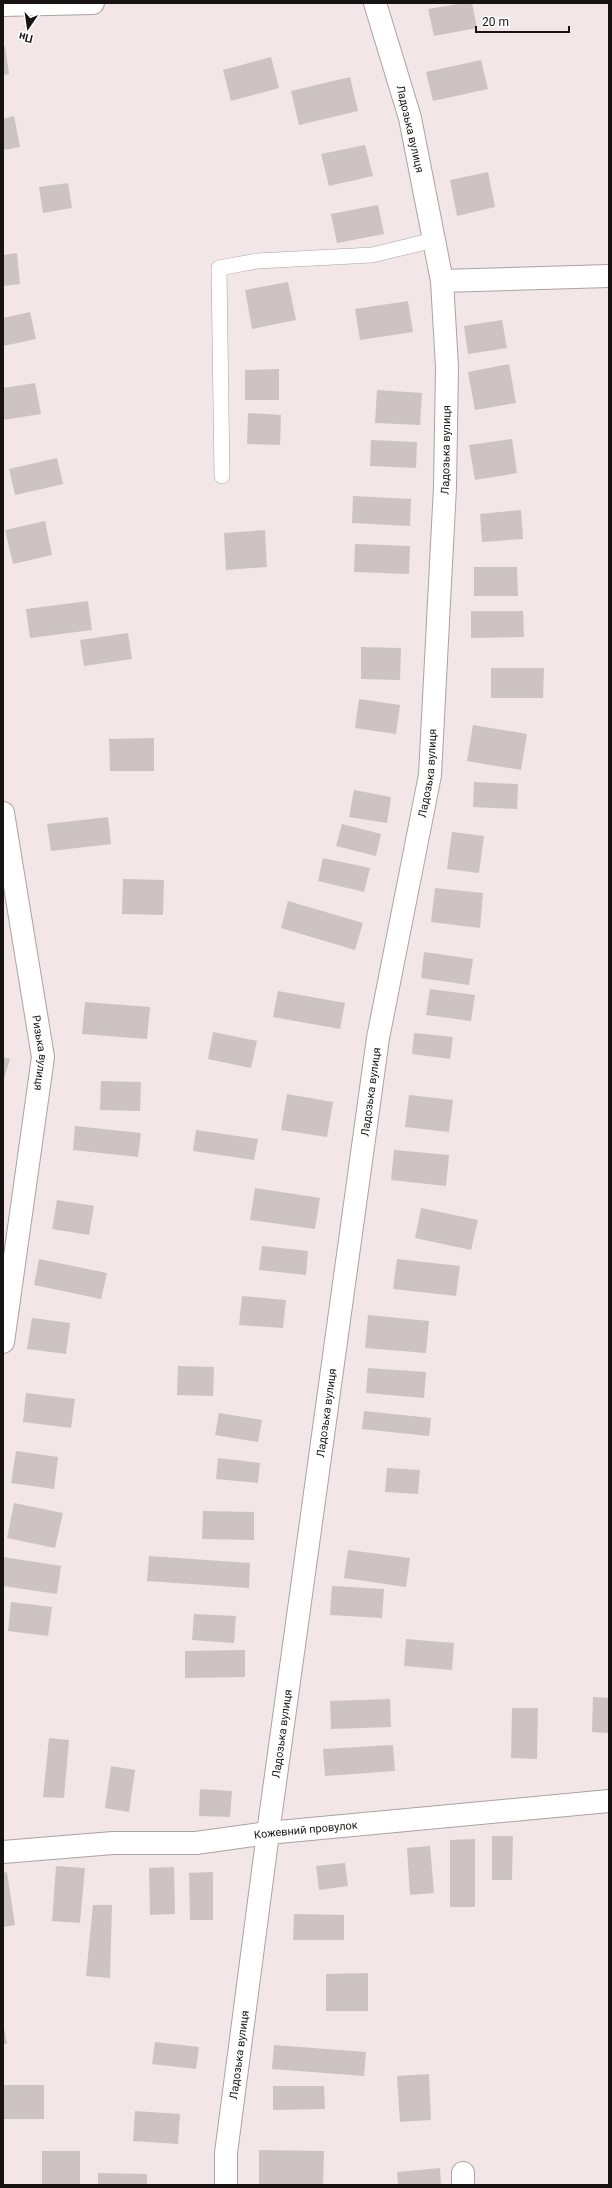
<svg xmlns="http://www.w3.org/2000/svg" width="612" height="2188" font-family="Roboto,sans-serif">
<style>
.building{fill:#cec3c3}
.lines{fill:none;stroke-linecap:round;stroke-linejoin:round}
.lane-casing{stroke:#ada2a2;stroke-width:16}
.street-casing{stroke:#ada2a2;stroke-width:24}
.lane{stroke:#fff;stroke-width:15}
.street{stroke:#fff;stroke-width:22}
.labels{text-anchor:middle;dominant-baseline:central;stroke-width:3;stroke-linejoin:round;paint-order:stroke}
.street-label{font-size:11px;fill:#171313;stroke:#fff}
</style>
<rect width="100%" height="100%" fill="#f2e6e6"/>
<!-- building -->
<g class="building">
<path d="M 464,3 L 472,3 L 477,28 L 434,36 L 428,9 Z"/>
<path d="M 3,46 L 5,46 L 9,74 L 3,75 Z"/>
<path d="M 271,57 L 279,88 L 231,101 L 223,70 Z"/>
<path d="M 481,60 L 488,89 L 433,101 L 426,72 Z"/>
<path d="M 350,77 L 358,111 L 299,125 L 291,91 Z"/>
<path d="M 14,116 L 20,147 L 3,150 L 3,119 Z"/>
<path d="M 365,145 L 373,176 L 329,186 L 321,154 Z"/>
<path d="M 488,172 L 495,207 L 457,216 L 450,180 Z"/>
<path d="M 68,183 L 72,208 L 43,213 L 39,187 Z"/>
<path d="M 378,205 L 384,234 L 337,243 L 331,214 Z"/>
<path d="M 17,253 L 20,284 L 3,286 L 3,255 Z"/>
<path d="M 288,282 L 296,320 L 252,329 L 245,290 Z"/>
<path d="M 408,301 L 413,332 L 360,340 L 355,309 Z"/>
<path d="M 30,312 L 36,339 L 3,346 L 3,318 Z"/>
<path d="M 502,320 L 507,348 L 468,354 L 464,326 Z"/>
<path d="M 509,364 L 516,403 L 475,410 L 468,372 Z"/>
<path d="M 279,369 L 279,400 L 245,400 L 245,370 Z"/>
<path d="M 35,383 L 41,414 L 3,420 L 3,388 Z"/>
<path d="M 377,390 L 422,393 L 420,425 L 375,423 Z"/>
<path d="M 248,413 L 281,415 L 280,445 L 247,444 Z"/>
<path d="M 512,439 L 517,473 L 475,480 L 469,445 Z"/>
<path d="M 371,440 L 417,442 L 416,468 L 370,466 Z"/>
<path d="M 57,458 L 63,484 L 15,495 L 9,469 Z"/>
<path d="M 353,496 L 411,499 L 410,526 L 352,523 Z"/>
<path d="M 521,510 L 523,539 L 482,542 L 480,514 Z"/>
<path d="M 45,521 L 52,555 L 13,564 L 5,530 Z"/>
<path d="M 265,530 L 267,567 L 226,570 L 224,533 Z"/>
<path d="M 355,544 L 410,546 L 409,574 L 354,572 Z"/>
<path d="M 474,567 L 517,567 L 518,596 L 474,596 Z"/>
<path d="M 88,601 L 92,630 L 30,638 L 26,609 Z"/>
<path d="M 471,611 L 523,611 L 524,637 L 471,638 Z"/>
<path d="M 128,633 L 132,659 L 84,666 L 80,640 Z"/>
<path d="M 361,647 L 401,648 L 400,680 L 361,679 Z"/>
<path d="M 491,668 L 544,668 L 543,698 L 491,698 Z"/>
<path d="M 359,699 L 400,705 L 396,734 L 355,728 Z"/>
<path d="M 473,725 L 527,734 L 521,770 L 467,761 Z"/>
<path d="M 154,738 L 154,771 L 110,771 L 109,739 Z"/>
<path d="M 474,782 L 518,784 L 517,809 L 473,807 Z"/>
<path d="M 354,790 L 391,797 L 387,823 L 349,817 Z"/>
<path d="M 108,817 L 111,844 L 51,851 L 47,824 Z"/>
<path d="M 342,824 L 381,834 L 376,856 L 336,846 Z"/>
<path d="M 452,832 L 484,836 L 479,873 L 447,869 Z"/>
<path d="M 323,858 L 370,868 L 364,892 L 318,881 Z"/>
<path d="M 123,879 L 164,880 L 163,915 L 122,914 Z"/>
<path d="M 435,888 L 483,893 L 480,928 L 431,922 Z"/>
<path d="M 288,901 L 363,923 L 355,950 L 281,928 Z"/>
<path d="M 424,952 L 473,959 L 469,985 L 421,978 Z"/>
<path d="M 430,989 L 475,995 L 471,1021 L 426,1015 Z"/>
<path d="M 278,991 L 345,1003 L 340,1029 L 273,1017 Z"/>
<path d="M 85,1002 L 150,1007 L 147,1039 L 82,1034 Z"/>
<path d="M 213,1032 L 257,1041 L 251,1068 L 208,1059 Z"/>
<path d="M 414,1033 L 453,1037 L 450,1059 L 412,1054 Z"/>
<path d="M 3,1057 L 10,1059 L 3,1082 Z"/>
<path d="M 101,1081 L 141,1082 L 140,1111 L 100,1110 Z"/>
<path d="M 287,1094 L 333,1102 L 327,1137 L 281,1130 Z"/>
<path d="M 409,1095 L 453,1100 L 449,1132 L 405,1127 Z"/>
<path d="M 75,1126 L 141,1133 L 138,1157 L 73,1150 Z"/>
<path d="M 196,1130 L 258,1139 L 254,1160 L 193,1151 Z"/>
<path d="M 394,1150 L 449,1155 L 446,1186 L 391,1180 Z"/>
<path d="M 255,1188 L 320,1198 L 315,1229 L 250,1220 Z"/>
<path d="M 57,1200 L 94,1206 L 89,1235 L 52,1229 Z"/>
<path d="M 421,1208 L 478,1220 L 471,1250 L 415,1238 Z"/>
<path d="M 262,1246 L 308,1251 L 306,1275 L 259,1270 Z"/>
<path d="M 39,1259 L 107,1273 L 101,1299 L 34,1285 Z"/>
<path d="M 397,1259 L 460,1266 L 456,1296 L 393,1289 Z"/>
<path d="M 242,1296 L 286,1300 L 283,1328 L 239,1325 Z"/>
<path d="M 368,1315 L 429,1321 L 426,1353 L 365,1348 Z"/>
<path d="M 32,1318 L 70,1323 L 66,1354 L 27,1349 Z"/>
<path d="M 178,1366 L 214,1367 L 213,1396 L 177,1395 Z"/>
<path d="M 368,1368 L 426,1372 L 424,1398 L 366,1393 Z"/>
<path d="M 26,1393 L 75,1399 L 71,1428 L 23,1422 Z"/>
<path d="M 364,1411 L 431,1418 L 429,1436 L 362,1429 Z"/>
<path d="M 219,1413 L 262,1420 L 258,1442 L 215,1435 Z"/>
<path d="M 16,1451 L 58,1457 L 54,1489 L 11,1483 Z"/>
<path d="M 218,1458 L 260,1463 L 258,1483 L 216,1479 Z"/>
<path d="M 387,1468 L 420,1470 L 418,1494 L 385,1492 Z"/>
<path d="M 14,1503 L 63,1513 L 55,1548 L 7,1538 Z"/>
<path d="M 203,1511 L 254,1512 L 254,1540 L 202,1539 Z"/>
<path d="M 348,1550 L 410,1558 L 406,1587 L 344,1578 Z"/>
<path d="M 149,1556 L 250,1563 L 249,1588 L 147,1581 Z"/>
<path d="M 3,1557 L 61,1566 L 57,1594 L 3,1586 Z"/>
<path d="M 332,1586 L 384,1589 L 382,1618 L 330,1615 Z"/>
<path d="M 11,1602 L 52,1607 L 48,1636 L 8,1631 Z"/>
<path d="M 194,1614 L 236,1616 L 234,1643 L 192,1640 Z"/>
<path d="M 406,1639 L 454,1643 L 452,1670 L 404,1666 Z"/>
<path d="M 245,1650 L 245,1677 L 185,1678 L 185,1651 Z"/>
<path d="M 593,1697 L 609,1698 L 609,1733 L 592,1732 Z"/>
<path d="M 390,1699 L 391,1727 L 331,1729 L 330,1701 Z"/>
<path d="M 512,1708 L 538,1708 L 537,1759 L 511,1758 Z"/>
<path d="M 49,1738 L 69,1740 L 64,1798 L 43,1797 Z"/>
<path d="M 393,1745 L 395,1771 L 325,1776 L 323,1749 Z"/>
<path d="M 111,1766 L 135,1770 L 129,1812 L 105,1808 Z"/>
<path d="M 200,1789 L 232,1791 L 230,1817 L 199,1816 Z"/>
<path d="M 492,1836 L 513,1836 L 512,1880 L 492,1880 Z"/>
<path d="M 475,1839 L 475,1907 L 450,1907 L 450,1840 Z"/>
<path d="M 430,1846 L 434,1893 L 410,1895 L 407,1848 Z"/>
<path d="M 345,1863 L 348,1886 L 319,1890 L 316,1866 Z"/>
<path d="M 56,1866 L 85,1868 L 80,1923 L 52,1921 Z"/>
<path d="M 174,1867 L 175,1914 L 150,1915 L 149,1868 Z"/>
<path d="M 7,1872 L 15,1925 L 3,1927 L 3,1873 Z"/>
<path d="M 213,1872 L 213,1920 L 190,1920 L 189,1873 Z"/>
<path d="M 93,1905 L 112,1905 L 110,1978 L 86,1976 Z"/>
<path d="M 294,1914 L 344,1915 L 344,1940 L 293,1940 Z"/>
<path d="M 368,1973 L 368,2011 L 326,2011 L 326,1974 Z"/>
<path d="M 3,2022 L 7,2044 L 3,2044 Z"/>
<path d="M 155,2042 L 199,2047 L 196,2069 L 152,2064 Z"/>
<path d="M 274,2045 L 366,2052 L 364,2076 L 272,2069 Z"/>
<path d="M 429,2074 L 431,2120 L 400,2122 L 397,2076 Z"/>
<rect x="3" y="2085" width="41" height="34"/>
<path d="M 273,2086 L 324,2086 L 325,2109 L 273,2110 Z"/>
<path d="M 135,2111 L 180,2114 L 178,2144 L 133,2141 Z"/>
<path d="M 259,2150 L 324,2151 L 323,2185 L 259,2184 Z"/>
<rect x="42" y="2151" width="38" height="34"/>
<path d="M 440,2168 L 441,2185 L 398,2185 L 397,2172 Z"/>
<path d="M 98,2173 L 147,2174 L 147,2185 L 98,2185 Z"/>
</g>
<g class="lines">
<!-- lane casing -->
<g class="lane-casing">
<path id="lane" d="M 222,476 L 219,268 L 257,261 L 372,255 L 434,240"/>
</g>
<!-- street casing -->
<g class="street-casing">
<g id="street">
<path d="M 3,5 L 93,3"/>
<path d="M 442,281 L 609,276"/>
<path id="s1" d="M 3,813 L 43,1057 L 3,1342"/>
<path id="s2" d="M 3,1852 L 113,1843 L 196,1843 L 268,1833 L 609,1801"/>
<path id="s3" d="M 226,2185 L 226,2153 L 268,1833 L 378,1038 L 430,775 L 445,487 L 447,367 L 442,281 L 410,118 L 375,3"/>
<path d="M 463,2185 L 463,2173"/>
</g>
</g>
<!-- lane -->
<use href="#lane" class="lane"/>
<!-- street -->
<use href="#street" class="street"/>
</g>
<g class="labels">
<!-- street labels -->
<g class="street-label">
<text transform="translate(410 129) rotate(77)">Ладозька вулиця</text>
<text stroke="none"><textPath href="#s3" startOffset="1751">Ладозька вулиця</textPath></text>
<text stroke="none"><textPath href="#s3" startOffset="1427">Ладозька вулиця</textPath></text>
<text stroke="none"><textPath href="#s1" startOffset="243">Ризька вулиця</textPath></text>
<text stroke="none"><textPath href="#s3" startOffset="1103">Ладозька вулиця</textPath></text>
<text stroke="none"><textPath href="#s3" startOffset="779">Ладозька вулиця</textPath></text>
<text stroke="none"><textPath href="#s3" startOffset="455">Ладозька вулиця</textPath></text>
<text stroke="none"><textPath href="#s2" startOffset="304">Кожевний провулок</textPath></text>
<text stroke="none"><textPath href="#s3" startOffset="131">Ладозька вулиця</textPath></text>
</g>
</g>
<!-- border -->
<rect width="612" height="2188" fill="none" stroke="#171313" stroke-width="8"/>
<!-- north arrow -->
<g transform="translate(28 28) rotate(193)" stroke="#ffffff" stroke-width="3" paint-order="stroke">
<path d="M0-3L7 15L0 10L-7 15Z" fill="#171313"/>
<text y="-6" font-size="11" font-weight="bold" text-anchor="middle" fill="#171313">Пн</text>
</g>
<!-- scale -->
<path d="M476 26v6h93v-6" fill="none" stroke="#171313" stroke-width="2"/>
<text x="482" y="26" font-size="12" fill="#171313" stroke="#ffffff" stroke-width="3" paint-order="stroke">20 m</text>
</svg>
